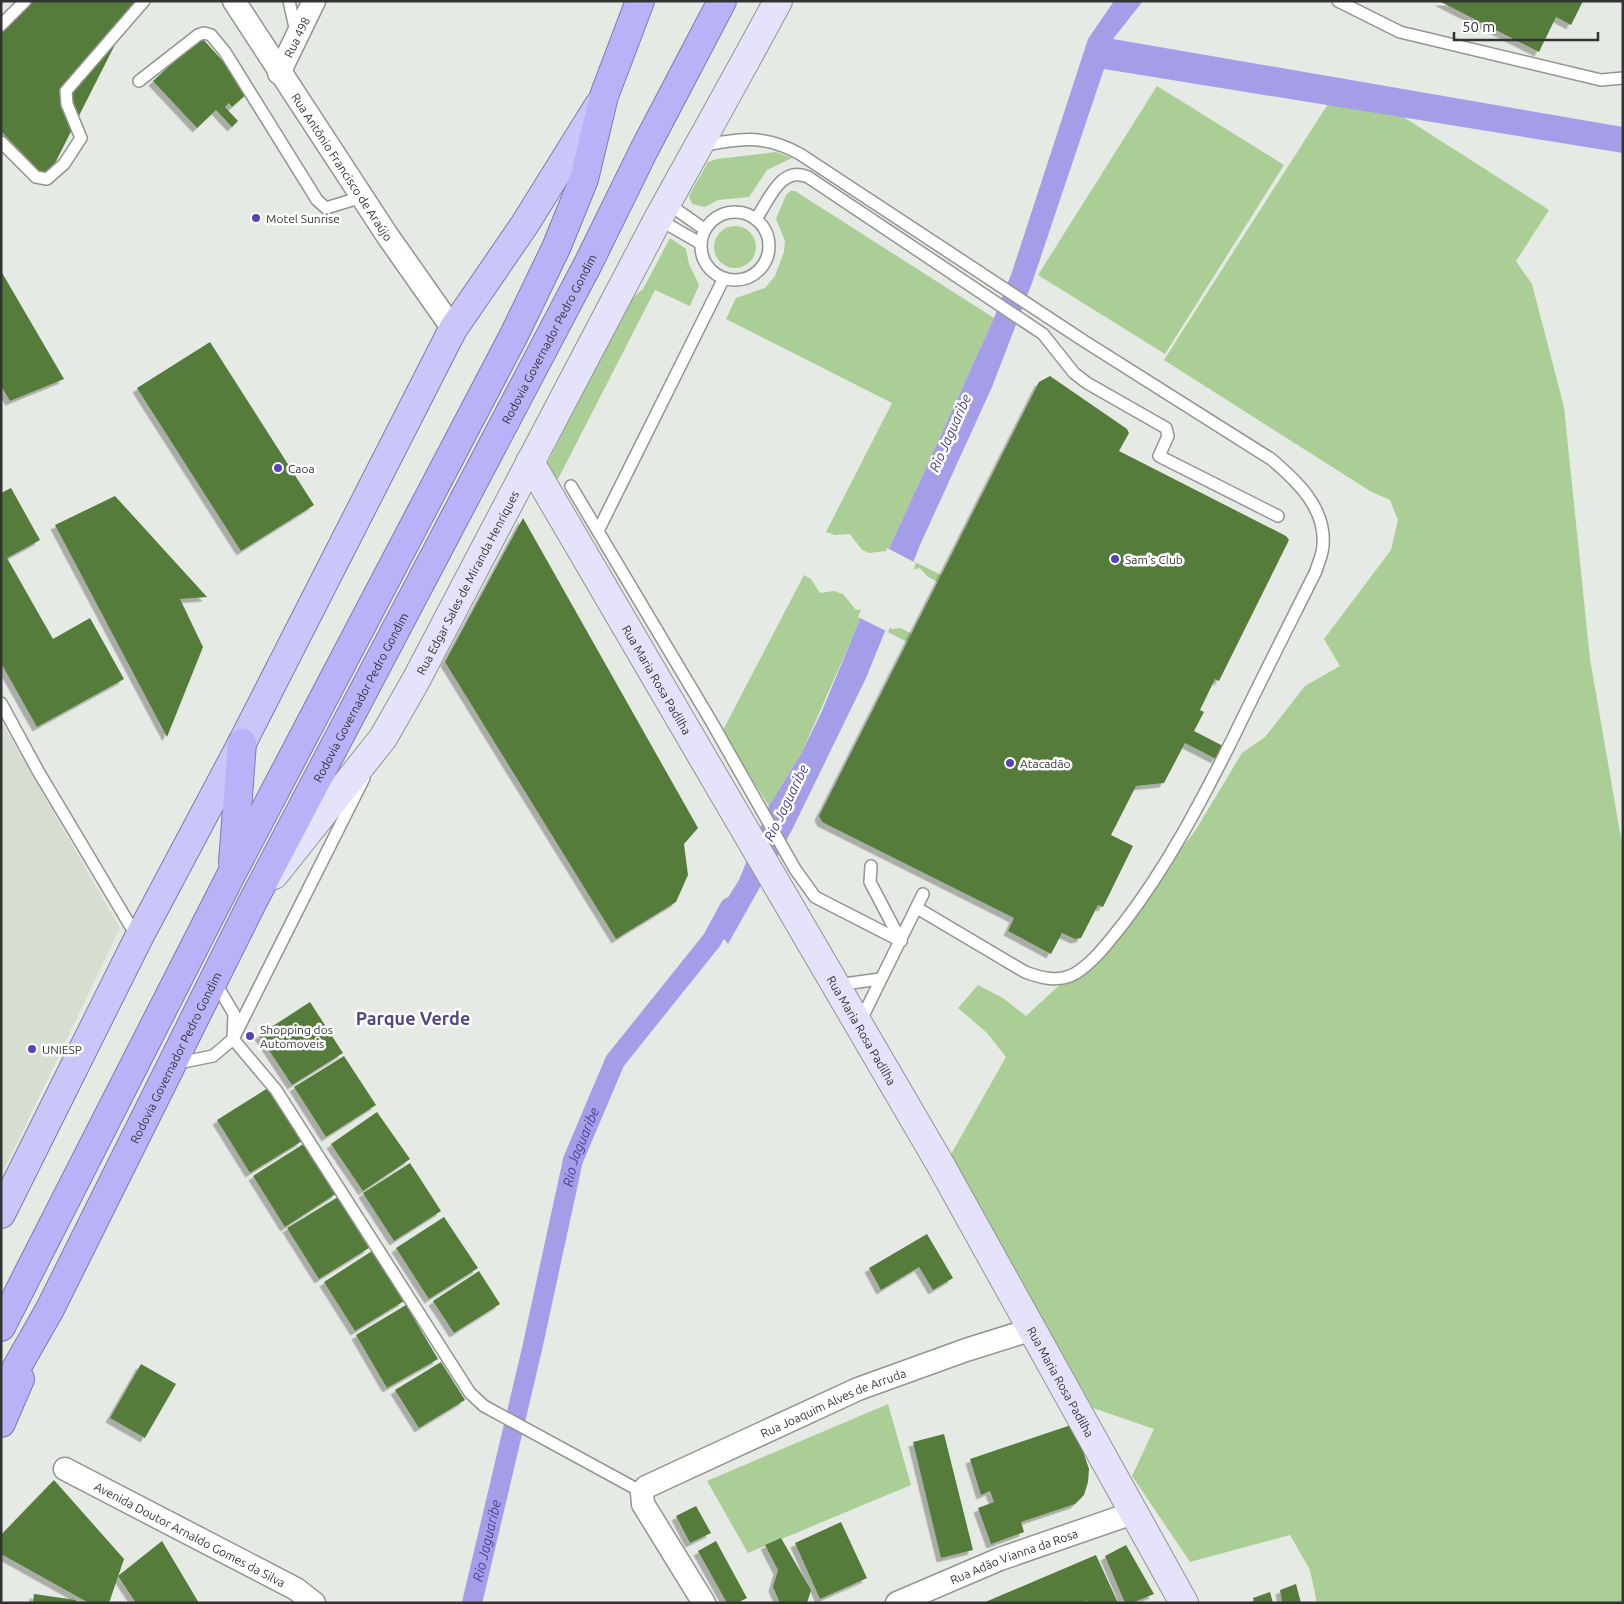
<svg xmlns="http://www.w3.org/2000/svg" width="1624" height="1604" font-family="Ubuntu,sans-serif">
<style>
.built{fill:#d6ded2}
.green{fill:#aace96}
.water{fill:#a39ee7}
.pier{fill:#e6eae4}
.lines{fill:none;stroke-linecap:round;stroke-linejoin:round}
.canal{stroke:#a39ee7;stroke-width:20}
.building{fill:#547c3a;filter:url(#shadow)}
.service-casing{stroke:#91958f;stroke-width:14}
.minor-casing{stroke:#91958f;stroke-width:25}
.secondary-casing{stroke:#91958f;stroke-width:30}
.primary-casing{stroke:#7e7ab1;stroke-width:30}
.trunk-casing{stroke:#7e7ab1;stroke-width:30}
.service{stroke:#fff;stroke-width:11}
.minor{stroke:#fff;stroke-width:22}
.secondary{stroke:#e5e2fc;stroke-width:28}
.primary{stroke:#cac6fa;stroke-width:28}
.trunk{stroke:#b8b3f8;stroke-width:28}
.poi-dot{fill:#5941b9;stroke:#fff;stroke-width:2}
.labels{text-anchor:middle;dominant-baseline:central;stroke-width:5;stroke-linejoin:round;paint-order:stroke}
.street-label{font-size:12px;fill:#323432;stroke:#fff}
.poi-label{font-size:12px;fill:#323432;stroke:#fff;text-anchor:start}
.water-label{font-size:14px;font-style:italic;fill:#4e4096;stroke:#fff}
.district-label{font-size:18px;font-weight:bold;fill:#4f4886;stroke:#fff}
</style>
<defs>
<filter id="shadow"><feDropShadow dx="-4.5" dy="4.5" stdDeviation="0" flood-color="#0004"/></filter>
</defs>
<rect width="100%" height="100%" fill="#e6eae4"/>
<!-- built -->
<path class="built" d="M 1,721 L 120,928 L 1,1176 Z"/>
<!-- green -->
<g class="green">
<path d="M 1344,79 L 1549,210 L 1516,261 L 1532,284 L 1564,407 L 1590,659 L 1623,850 L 1623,1603 L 1317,1603 L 1310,1570 L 1290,1535 L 1190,1562 L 1132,1476 L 1154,1429 L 1093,1408 L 950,1156 L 1006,1057 L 987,1033 L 958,1008 L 978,985 L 1003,998 L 1026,1016 L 1064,981 L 1138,904 L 1195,831 L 1242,753 L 1265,737 L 1305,686 L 1340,666 L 1324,639 L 1391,550 L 1398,520 L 1390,500 L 1370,491 L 1164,360 Z"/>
<path d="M 1157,86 L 1284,165 L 1165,354 L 1038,275 Z"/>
<path d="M 776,152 L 792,158 L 767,170 L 749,197 L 718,200 L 705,207 L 692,204 L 689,196 L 708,162 L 717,159 Z"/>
<path d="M 790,191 L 795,191 L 994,318 L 889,549 L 941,575 L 937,582 L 927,576 L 920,568 L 907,571 L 885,551 L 869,553 L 862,550 L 850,534 L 835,535 L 826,532 L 892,403 L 726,319 L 736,298 L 765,288 L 775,276 L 784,252 L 785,241 L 776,219 L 786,195 Z"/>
<circle cx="735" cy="247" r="21"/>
<path d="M 670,238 L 686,249 L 689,264 L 699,285 L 690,306 L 655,290 L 557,481 L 546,466 L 629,301 L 643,289 Z"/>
<path d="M 804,575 L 811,579 L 820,593 L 834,591 L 843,594 L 856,610 L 870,609 L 892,629 L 900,628 L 911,633 L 907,642 L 861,618 L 801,754 L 769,806 L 722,732 Z"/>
<path d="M 888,1404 L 911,1485 L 748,1553 L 707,1481 Z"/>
</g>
<!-- water -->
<path class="water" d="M 1114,1 L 1143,1 L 1113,39 L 1623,127 L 1623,153 L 1104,69 L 1032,283 L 992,387 L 920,545 L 866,678 L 792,830 L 728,944 L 712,923 L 739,880 L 769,806 L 801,754 L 822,711 L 889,549 L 994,318 L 1012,272 L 1088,39 Z"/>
<!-- pier -->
<path class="pier" d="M 887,548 L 916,563 L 888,632 L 858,617 Z"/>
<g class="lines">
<!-- canal -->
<path class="canal" id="s1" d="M 472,1603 L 532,1349 L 573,1160 L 615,1061 L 712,940 L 730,907"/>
</g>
<!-- building -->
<g class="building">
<path d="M 34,1 L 137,1 L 47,179 L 1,131 L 1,34 Z"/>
<path d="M 1439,1 L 1583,1 L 1571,25 L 1556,17 L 1539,52 Z"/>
<path d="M 201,37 L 250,91 L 232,107 L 229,103 L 225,107 L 238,121 L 232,127 L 216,110 L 197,128 L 153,81 Z"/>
<path d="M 1,271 L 64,379 L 10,401 L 1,386 Z"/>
<path d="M 210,342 L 314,505 L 241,551 L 137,388 Z"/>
<path d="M 1050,376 L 1127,429 L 1129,433 L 1119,451 L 1286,536 L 1289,540 L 1219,681 L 1215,679 L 1200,710 L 1204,712 L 1194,731 L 1223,746 L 1216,759 L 1185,743 L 1164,783 L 1136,786 L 1111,835 L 1133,846 L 1103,907 L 1098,905 L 1081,938 L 1075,939 L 1062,933 L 1051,954 L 1008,931 L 1014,918 L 822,822 L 819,816 L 1039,382 Z"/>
<path d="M 11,488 L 40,540 L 7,558 L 53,639 L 90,618 L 124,679 L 37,727 L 1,663 L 1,493 Z"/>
<path d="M 115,496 L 207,597 L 180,599 L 203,647 L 167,737 L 55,525 Z"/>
<path d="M 523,518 L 698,828 L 684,844 L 688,875 L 676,902 L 616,939 L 445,662 Z"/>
<path d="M 310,1002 L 343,1053 L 292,1085 L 259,1035 Z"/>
<path d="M 344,1056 L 376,1105 L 326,1137 L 294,1087 Z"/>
<path d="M 268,1088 L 302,1141 L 250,1173 L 217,1120 Z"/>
<path d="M 377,1112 L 410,1159 L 363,1191 L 331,1144 Z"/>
<path d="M 305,1143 L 337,1193 L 285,1227 L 253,1176 Z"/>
<path d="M 410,1163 L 441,1211 L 394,1241 L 363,1193 Z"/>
<path d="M 338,1197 L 369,1248 L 319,1279 L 287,1228 Z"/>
<path d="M 444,1217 L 478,1268 L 429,1299 L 396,1248 Z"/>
<path d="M 927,1234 L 953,1278 L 933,1290 L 919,1267 L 881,1290 L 869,1268 Z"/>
<path d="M 372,1251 L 404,1301 L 355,1331 L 324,1282 Z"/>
<path d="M 479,1271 L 500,1304 L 454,1333 L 433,1301 Z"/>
<path d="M 406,1305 L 438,1359 L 387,1388 L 356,1335 Z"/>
<path d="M 441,1362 L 465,1400 L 419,1428 L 395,1390 Z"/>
<path d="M 141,1364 L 176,1384 L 145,1438 L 110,1418 Z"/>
<path d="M 1074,1424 L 1089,1469 L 1088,1482 L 1084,1495 L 1075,1504 L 1021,1522 L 1024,1532 L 991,1544 L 978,1508 L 994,1502 L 990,1491 L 981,1495 L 970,1459 Z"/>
<path d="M 944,1434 L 973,1550 L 941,1558 L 913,1442 Z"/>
<path d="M 54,1480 L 124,1559 L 109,1603 L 89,1603 L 1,1554 L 1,1535 Z"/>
<path d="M 696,1506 L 711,1533 L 690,1543 L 676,1516 Z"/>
<path d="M 841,1522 L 867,1578 L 820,1599 L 795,1543 Z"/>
<path d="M 781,1538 L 811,1590 L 807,1603 L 780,1603 L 773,1587 L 778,1570 L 765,1545 Z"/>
<path d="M 162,1541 L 199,1603 L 136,1603 L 118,1576 Z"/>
<path d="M 716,1541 L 747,1598 L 737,1603 L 727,1603 L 698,1551 Z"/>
<path d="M 1126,1545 L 1154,1594 L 1132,1603 L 1125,1603 L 1105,1556 Z"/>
<path d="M 1096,1555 L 1118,1603 L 1088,1603 L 1087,1601 L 1082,1603 L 983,1603 Z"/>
<path d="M 1296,1584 L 1301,1603 L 1279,1603 L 1282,1601 L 1280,1590 Z"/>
<path d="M 1270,1592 L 1273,1603 L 1254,1603 L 1253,1598 Z"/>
<path d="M 34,1594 L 76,1600 L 77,1603 L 33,1603 Z"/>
</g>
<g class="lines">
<!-- service casing -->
<g class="service-casing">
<g id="service">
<path d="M 289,1 L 296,32"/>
<path d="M 1338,1 L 1400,32 L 1601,80 L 1623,78"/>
<path d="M 1,25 L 25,1"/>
<path d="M 139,81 L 198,35 L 204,33 L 211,35 L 225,52 L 317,200 L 326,208 L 362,197"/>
<path d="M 1,142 L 36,177 L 47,179 L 64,164 L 81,138 L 67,104 L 66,91 L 144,1"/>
<path d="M 701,146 C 740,138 764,134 800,154 L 1084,341 L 1271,459 C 1297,481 1326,508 1323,545 C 1323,554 1318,563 1316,571 C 1288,627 1260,682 1233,738 C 1201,802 1167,867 1123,924 C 1109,941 1095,961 1076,973 C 1059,983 1041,978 1025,972 L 917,908"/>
<path d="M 667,203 L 704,229"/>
<circle cx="735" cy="246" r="34"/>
<path d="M 658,219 L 700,243"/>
<path d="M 756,219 C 769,200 781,165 808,177 L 1043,334 L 1074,373 L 1087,383 L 1166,428 L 1168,436 L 1159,456 L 1278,516"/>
<path d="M 571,486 L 711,721 L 795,869 L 815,897 L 901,941"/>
<path d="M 598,531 L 724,278"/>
<path d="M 1,703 L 38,771 L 137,937"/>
<path d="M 871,866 L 870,882 L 901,941"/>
<path d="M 215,982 L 234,1014 L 233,1039 L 276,1090 L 470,1393 L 484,1406 L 642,1492"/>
<path d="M 837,985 L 880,979"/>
<path d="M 860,1022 L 923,894"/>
<path d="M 173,1064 L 213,1056 L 233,1039 L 364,778"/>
</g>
</g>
<!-- minor casing -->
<g class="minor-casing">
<g id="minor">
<path id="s2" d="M 234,1 L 387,235 L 453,329"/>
<path id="s3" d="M 279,73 L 314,1"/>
<path id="s4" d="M 65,1469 L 296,1589 L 314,1603"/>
<path id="s5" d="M 704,1603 L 643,1504 L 642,1492 L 646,1487 L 858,1389 L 966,1350 L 1033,1329"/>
<path id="s6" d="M 897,1603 L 1000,1559 L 1133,1513"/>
</g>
</g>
<!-- secondary casing -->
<g class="secondary-casing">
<g id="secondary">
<path id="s7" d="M 530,462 L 939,1162 L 1184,1603"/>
<path id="s8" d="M 274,875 L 383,738 L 415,682 L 658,219 C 698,146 739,74 778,1"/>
</g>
</g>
<!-- primary casing -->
<g class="primary-casing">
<path id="primary" d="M 1,1214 L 138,939 L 242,743 L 453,329 L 525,224 L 599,105"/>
</g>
<!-- trunk casing -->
<g class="trunk-casing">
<g id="trunk">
<path d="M 233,862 L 242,743"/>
<path d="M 1,1327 L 232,873 L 514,335 L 556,248 L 584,179 L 604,96 L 640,1"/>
<path id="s9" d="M 1,1395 L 50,1309 L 252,903 L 588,264 L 644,150 L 722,1"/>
<path d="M 1,1423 L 20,1379"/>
</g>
</g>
<!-- service -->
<use href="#service" class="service"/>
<!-- minor -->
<use href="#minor" class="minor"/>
<!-- secondary -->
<use href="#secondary" class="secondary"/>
<!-- primary -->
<use href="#primary" class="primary"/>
<!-- trunk -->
<use href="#trunk" class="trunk"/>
</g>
<!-- markers -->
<g class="poi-dot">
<circle cx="256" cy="218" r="5"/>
<circle cx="278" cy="468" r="5"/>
<circle cx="1115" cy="559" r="5"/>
<circle cx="1010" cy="763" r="5"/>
<circle cx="250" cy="1036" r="5"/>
<circle cx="32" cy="1049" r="5"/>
</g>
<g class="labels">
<!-- street labels -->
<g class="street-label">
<text stroke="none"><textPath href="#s3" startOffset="40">Rua 498</textPath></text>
<text stroke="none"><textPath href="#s2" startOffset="198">Rua Antônio Francisco de Araújo</textPath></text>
<text stroke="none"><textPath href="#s9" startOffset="1190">Rodovia Governador Pedro Gondim</textPath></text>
<text stroke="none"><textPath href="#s8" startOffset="352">Rua Edgar Sales de Miranda Henriques</textPath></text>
<text stroke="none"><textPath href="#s7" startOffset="252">Rua Maria Rosa Padilha</textPath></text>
<text stroke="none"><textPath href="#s9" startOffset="785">Rodovia Governador Pedro Gondim</textPath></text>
<text stroke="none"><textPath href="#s7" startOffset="658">Rua Maria Rosa Padilha</textPath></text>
<text stroke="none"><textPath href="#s9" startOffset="380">Rodovia Governador Pedro Gondim</textPath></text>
<text stroke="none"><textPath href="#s7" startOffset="1062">Rua Maria Rosa Padilha</textPath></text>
<text stroke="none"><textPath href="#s5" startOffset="340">Rua Joaquim Alves de Arruda</textPath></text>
<text stroke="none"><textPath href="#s4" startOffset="141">Avenida Doutor Arnaldo Gomes da Silva</textPath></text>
<text stroke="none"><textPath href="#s6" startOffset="126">Rua Adão Vianna da Rosa</textPath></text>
</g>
<!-- poi labels -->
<g class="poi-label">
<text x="266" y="218">Motel Sunrise</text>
<text x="288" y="468">Caoa</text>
<text x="1125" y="559">Sam's Club</text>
<text x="1020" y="763">Atacadão</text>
<text x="260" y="1029">Shopping dos<tspan x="260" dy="14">Automoveis</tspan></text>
<text x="42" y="1049">UNIESP</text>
</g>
<!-- water labels -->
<g class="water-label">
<text transform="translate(950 433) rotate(-66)">Rio Jaguaribe</text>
<text transform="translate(786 803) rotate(-64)">Rio Jaguaribe</text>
<text stroke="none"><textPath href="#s1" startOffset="469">Rio Jaguaribe</textPath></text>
<text stroke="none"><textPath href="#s1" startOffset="64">Rio Jaguaribe</textPath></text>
</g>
<!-- district labels -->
<g class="district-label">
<text x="413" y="1018">Parque Verde</text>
</g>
</g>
<!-- border -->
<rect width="1624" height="1604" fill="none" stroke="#323432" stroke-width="5"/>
<!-- scale -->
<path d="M1454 32v8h144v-8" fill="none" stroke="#323432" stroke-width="2.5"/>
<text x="1462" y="32" font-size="15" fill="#323432" stroke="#ffffff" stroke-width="4" paint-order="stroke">50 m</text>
</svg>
